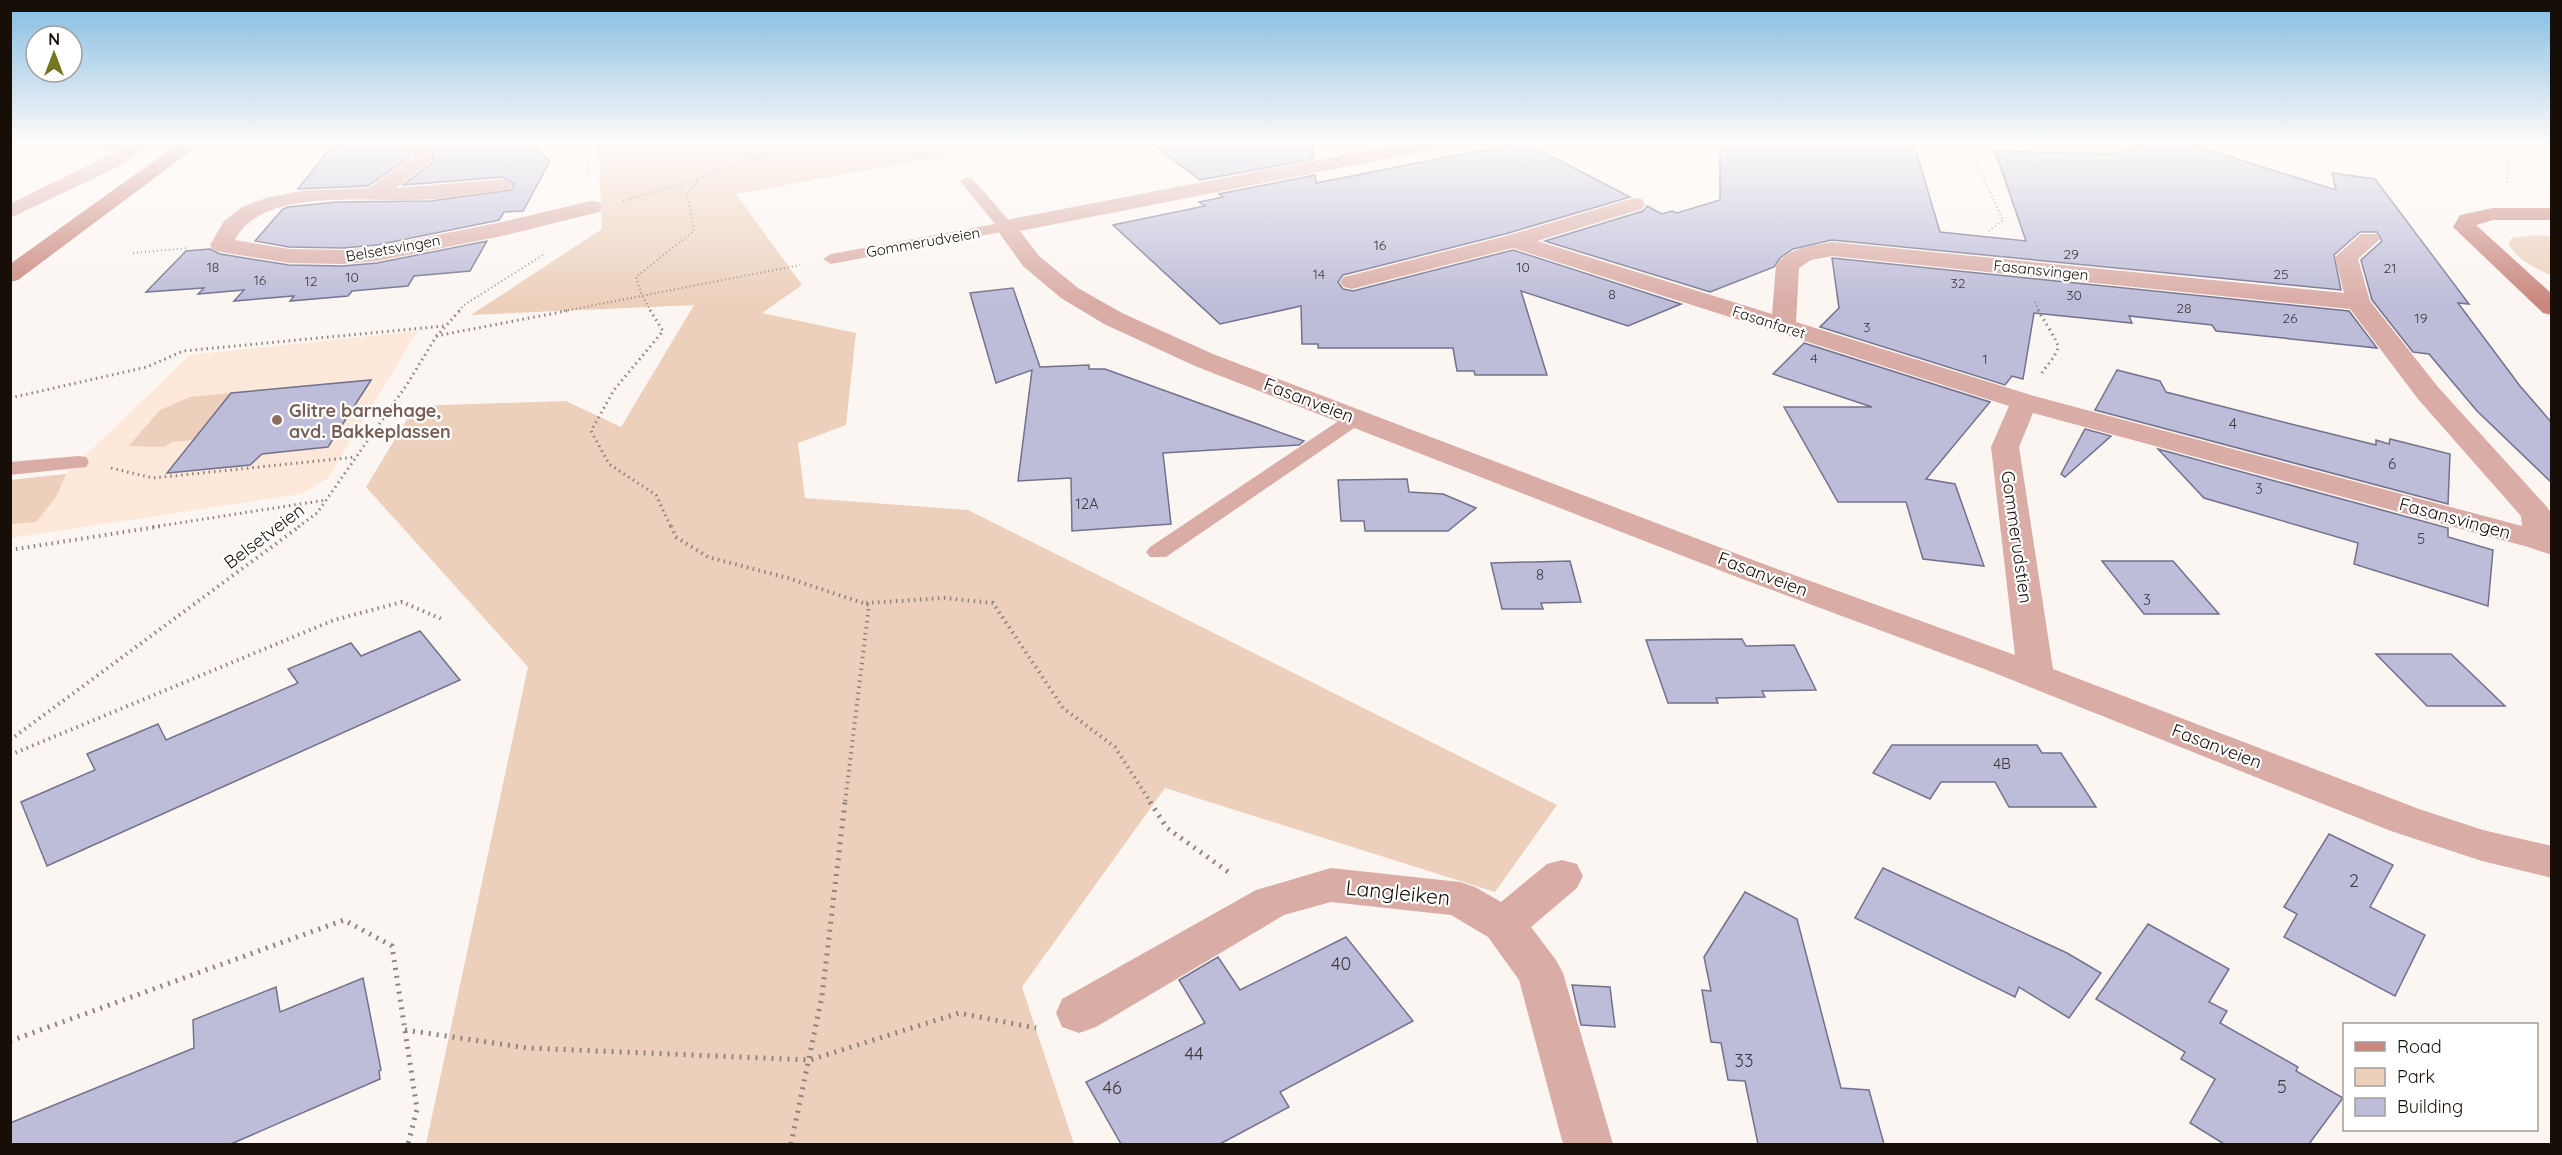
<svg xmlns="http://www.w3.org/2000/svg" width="2562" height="1155" font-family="Quicksand,sans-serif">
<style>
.built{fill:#fde8d9}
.green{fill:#ecd0bb}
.building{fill:#bdbcd9;stroke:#73718c;stroke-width:1.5}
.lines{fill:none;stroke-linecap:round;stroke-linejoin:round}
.path-far3{stroke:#8c857f;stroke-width:2;stroke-dasharray:1 3;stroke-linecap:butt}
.path-far2{stroke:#8c857f;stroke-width:3;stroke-dasharray:1.5 4;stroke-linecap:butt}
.path-far1{stroke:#8c857f;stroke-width:4;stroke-dasharray:1.5 4.5;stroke-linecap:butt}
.path{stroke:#8c857f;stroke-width:5;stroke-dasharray:2 6;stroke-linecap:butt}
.lane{fill:#daaca6;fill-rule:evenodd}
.street{fill:#daaca6;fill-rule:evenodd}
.secondary{fill:#c9877e;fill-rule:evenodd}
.education-dot{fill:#8d6e63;stroke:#fff;stroke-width:2}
.labels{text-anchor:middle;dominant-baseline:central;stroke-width:4.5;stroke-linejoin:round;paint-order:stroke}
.far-number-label{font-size:14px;fill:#403a3c}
.far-street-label{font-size:15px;fill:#170e07;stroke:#fff}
.number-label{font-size:15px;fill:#403a3c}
.street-label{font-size:18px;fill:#170e07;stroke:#fff}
.education-label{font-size:18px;font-weight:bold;fill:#785e54;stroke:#fff;text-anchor:start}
.near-number-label{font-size:18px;fill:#403a3c}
.near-street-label{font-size:21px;fill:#170e07;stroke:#fff}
</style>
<rect width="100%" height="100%" fill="#fcf6f2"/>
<!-- built -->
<path class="built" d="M 418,331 L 328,478 L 301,494 L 11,538 L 10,480 L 66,474 L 190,355 Z"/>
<!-- green -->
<g class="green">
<path d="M 598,141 L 955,141 L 938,144 L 944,156 L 736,194 L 802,285 L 762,313 L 856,333 L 846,425 L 798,443 L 805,498 L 968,510 L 1557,805 L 1495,892 L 1165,788 L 1022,987 L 1074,1144 L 426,1144 L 528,667 L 366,487 L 415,406 L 566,401 L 621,427 L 694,305 L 471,315 L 602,229 Z"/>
<path d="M 2537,235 L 2551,237 L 2551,275 C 2534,268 2519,261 2508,244 L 2512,238 Z"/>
<path d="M 231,393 L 194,440 L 172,442 L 164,447 L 129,446 L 160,410 L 190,397 Z"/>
<path d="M 66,474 L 56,497 L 36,522 L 11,524 L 11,480 Z"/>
</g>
<!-- building -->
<g class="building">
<path d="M 380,141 L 407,141 L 410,157 L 368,186 L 298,189 L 333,145 Z"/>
<path d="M 456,141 L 528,141 L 550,161 L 523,211 L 504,212 L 499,220 L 377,245 L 343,248 L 289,247 L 255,241 L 283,209 L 288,207 L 337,202 L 430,201 L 511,190 L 514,184 L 502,177 L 403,185 L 433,162 L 432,143 Z"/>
<path d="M 1148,141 L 1312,141 L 1314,159 L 1200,180 Z"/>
<path d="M 1720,141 L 1878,141 L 1914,144 L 1940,232 L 2026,241 L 1995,151 L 2112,154 L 2155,141 L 2180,141 L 2336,190 L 2332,173 L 2375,179 L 2469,304 L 2458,303 L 2520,386 L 2552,423 L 2552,483 L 2477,411 L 2429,354 L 2413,352 L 2372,300 L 2361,260 L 2382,241 L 2377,232 L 2360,232 L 2334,255 L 2341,290 L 1832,240 L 1793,249 L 1780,258 L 1774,267 L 1710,292 L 1545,241 L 1643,211 L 1647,206 L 1662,214 L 1672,211 L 1677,213 L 1720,200 Z"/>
<path d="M 1524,142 L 1630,197 L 1505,234 L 1343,275 L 1338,282 L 1343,289 L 1353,291 L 1513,250 L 1681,304 L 1628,326 L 1521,291 L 1547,375 L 1475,375 L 1474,371 L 1457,371 L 1453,348 L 1318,348 L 1318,344 L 1302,344 L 1301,306 L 1220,324 L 1113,225 L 1205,206 L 1199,202 L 1223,197 L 1219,194 L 1315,175 L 1316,183 Z"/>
<path d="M 487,241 L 470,271 L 414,276 L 408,286 L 352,291 L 348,296 L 290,301 L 294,296 L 234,301 L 244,290 L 198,294 L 204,288 L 146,292 L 186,251 L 210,249 L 220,254 L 289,265 L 343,266 L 377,263 Z"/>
<path d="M 1832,258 L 2349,311 L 2377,348 L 2216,331 L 2212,325 L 2129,316 L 2132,323 L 2034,313 L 2023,379 L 2012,376 L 2005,385 L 1820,327 L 1839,308 Z"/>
<path d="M 1013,288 L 1040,367 L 1089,365 L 1089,369 L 1105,369 L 1304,441 L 1299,445 L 1163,453 L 1171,524 L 1072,531 L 1071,478 L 1018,481 L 1032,370 L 996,383 L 970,293 Z"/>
<path d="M 1804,343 L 1990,402 L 1926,479 L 1955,484 L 1984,566 L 1923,559 L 1906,502 L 1838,502 L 1784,407 L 1872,407 L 1773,374 Z"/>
<path d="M 2117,370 L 2160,381 L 2166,392 L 2291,424 L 2376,445 L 2376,440 L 2389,444 L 2390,439 L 2450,454 L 2448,504 L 2095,410 Z"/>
<path d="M 371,380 L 328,447 L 262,454 L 250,465 L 167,473 L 231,393 Z"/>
<path d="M 2085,429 L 2111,436 L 2065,477 L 2061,474 Z"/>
<path d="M 2158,449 L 2448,528 L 2448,537 L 2493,550 L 2488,606 L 2354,564 L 2358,543 L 2204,498 Z"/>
<path d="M 1407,479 L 1409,492 L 1443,494 L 1476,508 L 1448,531 L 1365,531 L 1364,521 L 1341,521 L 1338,480 Z"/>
<path d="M 1570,561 L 1581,602 L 1541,603 L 1543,609 L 1502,609 L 1491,563 Z"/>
<path d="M 2102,561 L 2173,561 L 2219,614 L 2144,614 Z"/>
<path d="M 420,631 L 460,680 L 47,866 L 21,802 L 95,770 L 87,754 L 158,724 L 166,740 L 298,683 L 288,669 L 351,643 L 361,656 Z"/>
<path d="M 1742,639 L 1746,646 L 1794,645 L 1816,690 L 1762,691 L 1765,697 L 1716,698 L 1718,703 L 1668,703 L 1646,640 Z"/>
<path d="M 2376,654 L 2451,654 L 2505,706 L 2427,706 Z"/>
<path d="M 1892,745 L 2037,745 L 2042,753 L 2061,753 L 2096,807 L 2009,807 L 1995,782 L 1941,782 L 1930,799 L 1873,773 Z"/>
<path d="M 2329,834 L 2393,865 L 2370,907 L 2425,935 L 2395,996 L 2284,937 L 2297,914 L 2284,907 Z"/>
<path d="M 1883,868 L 2067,953 L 2101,973 L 2069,1018 L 2019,987 L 2015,997 L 1855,918 Z"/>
<path d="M 1745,892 L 1797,919 L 1841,1088 L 1869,1090 L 1884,1144 L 1758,1144 L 1745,1081 L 1728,1080 L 1721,1043 L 1711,1042 L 1702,990 L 1711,991 L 1704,957 Z"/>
<path d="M 2148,924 L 2229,969 L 2209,1002 L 2227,1011 L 2220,1023 L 2298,1067 L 2296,1071 L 2343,1098 L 2309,1144 L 2224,1144 L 2190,1123 L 2215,1079 L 2181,1059 L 2185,1052 L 2096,999 Z"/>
<path d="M 1346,937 L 1413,1021 L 1280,1092 L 1289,1107 L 1220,1144 L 1121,1144 L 1086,1082 L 1205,1023 L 1179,980 L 1218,957 L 1240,990 Z"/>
<path d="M 363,978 L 381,1070 L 379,1071 L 380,1079 L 231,1144 L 10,1144 L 10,1123 L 194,1048 L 193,1020 L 276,987 L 280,1012 Z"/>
<path d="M 1572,985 L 1610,987 L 1615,1027 L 1581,1025 Z"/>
</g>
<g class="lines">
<!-- path-far3 -->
<g class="path-far3">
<path d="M 585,141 L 588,176"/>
<path d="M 922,141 L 917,153 L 927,155 L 942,165"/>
<path d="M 1967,141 L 2003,220 L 1989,231"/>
<path d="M 2507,182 L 2510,141"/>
<path d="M 623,201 L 699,179 L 798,141"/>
<path d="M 133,253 L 188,248"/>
<path d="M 2035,302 L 2039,311"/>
<path d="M 459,311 L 464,305 L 543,255"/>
<path d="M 564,311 L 800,265"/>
<path d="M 651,311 L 642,296 L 636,277 L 694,231 L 687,195 L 699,179"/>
</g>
<!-- path-far2 -->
<g class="path-far2">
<path d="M 650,310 L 663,331 L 614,390 L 591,431 L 609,464 L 656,495 L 671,527"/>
<path d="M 2038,310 C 2042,318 2059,342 2058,348 C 2056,356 2046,366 2042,373"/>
<path d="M 436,336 L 571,310"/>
<path d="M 10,398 L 147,367 L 183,351 L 444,326"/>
<path d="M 111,468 L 153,478 L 356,457"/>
<path d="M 153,527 L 326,500"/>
<path d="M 298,527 L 317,513 L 406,386 L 436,337 L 460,310"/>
</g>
<!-- path-far1 -->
<g class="path-far1">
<path d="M 671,526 L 676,537 L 708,557 L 788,578 L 869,605 L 845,803"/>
<path d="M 10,550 L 162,526"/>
<path d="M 866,603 L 945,598 L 993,603 L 1063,708 L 1115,747 L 1151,803"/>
<path d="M 10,740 L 300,526"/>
<path d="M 10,755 L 334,620 L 402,602 L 444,620"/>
</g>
<!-- path -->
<g class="path">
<path d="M 1150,802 L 1167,828 L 1231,874"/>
<path d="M 405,1030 L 528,1048 L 810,1060 L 959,1013 L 1036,1028"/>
<path d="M 10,1041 L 344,920 L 392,946 L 417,1109 L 408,1144"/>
<path d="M 791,1144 L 822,996 L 845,802"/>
</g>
<!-- lane -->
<g class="lane">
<path d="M 967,177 L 972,178 L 1012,224 L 1014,227 L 1012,230 L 831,264 L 823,259 L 831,254 L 995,224 L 960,181 Z"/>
<path d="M 1356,412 L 1363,414 L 1366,418 L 1363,422 L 1166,557 L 1150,557 L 1146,552 L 1150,547 L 1349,414 Z"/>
<path d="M 78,456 L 86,457 L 89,462 L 86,467 L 10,475 L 10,462 Z"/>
</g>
<!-- street -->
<g class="street">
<path d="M 69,141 L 155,141 L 118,167 L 10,218 L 10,204 L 115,152 L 79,147 Z"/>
<path d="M 409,141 L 429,141 L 432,160 L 396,188 L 502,179 L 509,181 L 512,185 L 509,189 L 502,191 C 470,195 438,200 406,200 C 357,201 261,189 235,240 L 289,249 L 343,250 L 377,247 L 502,222 L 591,201 L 599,202 L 602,207 L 599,212 L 502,236 L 377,261 L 343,264 L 289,263 L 221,252 L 213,250 L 210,245 L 224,221 L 242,207 L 266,198 L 301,191 L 369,188 L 412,158 Z"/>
<path d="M 1417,141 L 1456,141 L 1446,147 L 1020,231 L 1039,256 L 1078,288 L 1122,313 L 1213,354 L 1761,563 L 2015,655 L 1991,447 L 2009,406 L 1513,248 L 1352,289 L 1344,287 L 1340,282 L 1344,277 L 1506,236 L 1634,198 L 1642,199 L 1645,204 L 1642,209 L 1537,241 L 1772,314 L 1776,265 C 1789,247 1812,246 1832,242 L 2344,293 L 2335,257 L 2361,234 L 2377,234 L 2380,239 L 2358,259 L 2370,301 L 2438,387 L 2547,507 L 2552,514 L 2552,555 L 2528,547 L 2033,413 L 2019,447 L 2053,669 L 2419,809 L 2483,830 L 2552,846 L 2552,878 L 2482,861 L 2391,831 L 1987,670 L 1737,577 L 1195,366 L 1104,324 L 1061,298 L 1023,266 L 995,227 L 998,222 L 1006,220 ZM 1832,256 L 2350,309 L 2418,399 L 2521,516 L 2522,526 L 2034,396 L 1796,322 L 1799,268 L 1811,260 Z"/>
<path d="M 1562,860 L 1577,864 L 1583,876 L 1577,888 L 1531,927 L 1556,960 L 1563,973 L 1613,1144 L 1563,1144 L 1519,980 L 1488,937 L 1451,915 L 1331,902 L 1284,915 L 1096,1027 L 1079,1033 L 1062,1027 L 1056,1013 L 1062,999 L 1256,890 L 1331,868 L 1460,882 L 1475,887 L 1501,902 L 1547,864 Z"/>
</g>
<!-- secondary -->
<g class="secondary">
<path d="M 182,141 L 204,141 L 18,280 L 10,282 L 10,264 Z"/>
<path d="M 2493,208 L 2552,208 L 2552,220 L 2493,220 L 2476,225 L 2552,294 L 2552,315 L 2543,313 L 2453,227 L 2460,215 Z"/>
</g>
</g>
<!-- sky -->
<linearGradient id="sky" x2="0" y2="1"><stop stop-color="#84bce2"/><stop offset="0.47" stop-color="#fefbf9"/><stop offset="1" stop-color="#fefbf9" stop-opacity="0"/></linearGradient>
<rect width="2562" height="303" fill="url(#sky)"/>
<!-- markers -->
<circle class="education-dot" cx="277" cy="420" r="6"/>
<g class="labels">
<!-- far-number labels -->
<g class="far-number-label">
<text x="1380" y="245">16</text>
<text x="2071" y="254">29</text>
<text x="213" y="267">18</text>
<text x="1523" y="267">10</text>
<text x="2390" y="268">21</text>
<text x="1319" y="274">14</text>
<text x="2281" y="274">25</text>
<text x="352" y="277">10</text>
<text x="260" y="280">16</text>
<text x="311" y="281">12</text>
<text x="1958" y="283">32</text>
<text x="1612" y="294">8</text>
<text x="2074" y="295">30</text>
<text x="2184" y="308">28</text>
<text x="2290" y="318">26</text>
<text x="2421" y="318">19</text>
<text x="1867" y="327">3</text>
<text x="1814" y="358">4</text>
<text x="1985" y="359">1</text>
</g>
<!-- far-street labels -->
<g class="far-street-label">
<text transform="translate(923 242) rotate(-10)">Gommerudveien</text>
<text transform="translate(393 248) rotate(-10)">Belsetsvingen</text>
<text transform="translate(2041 270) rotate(6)">Fasansvingen</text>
<text transform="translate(1769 322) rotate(18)">Fasanfaret</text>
</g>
<!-- number labels -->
<g class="number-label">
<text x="2233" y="423">4</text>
<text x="2392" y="463">6</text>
<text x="2259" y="488">3</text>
<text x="1087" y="503">12A</text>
<text x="2421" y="538">5</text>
<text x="1540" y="574">8</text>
<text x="2147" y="599">3</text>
<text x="2002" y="763">4B</text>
</g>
<!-- street labels -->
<g class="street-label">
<text transform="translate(1309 400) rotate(21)">Fasanveien</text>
<text transform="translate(2455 518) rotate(15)">Fasansvingen</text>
<text transform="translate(264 536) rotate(-37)">Belsetveien</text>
<text transform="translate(2017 537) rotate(82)">Gommerudstien</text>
<text transform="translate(1763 574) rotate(21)">Fasanveien</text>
<text transform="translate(2217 746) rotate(21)">Fasanveien</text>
</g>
<!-- education labels -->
<g class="education-label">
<text x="289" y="410">Glitre barnehage,<tspan x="289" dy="21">avd. Bakkeplassen</tspan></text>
</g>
<!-- near-number labels -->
<g class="near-number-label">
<text x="2354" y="880">2</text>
<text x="1341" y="963">40</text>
<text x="1194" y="1053">44</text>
<text x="1744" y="1060">33</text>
<text x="2282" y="1086">5</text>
<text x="1112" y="1087">46</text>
</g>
<!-- near-street labels -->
<g class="near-street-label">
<text transform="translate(1398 892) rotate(6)">Langleiken</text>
</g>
</g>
<!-- border -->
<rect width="2562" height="1155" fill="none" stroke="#170e07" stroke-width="24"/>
<!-- legend -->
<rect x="2343" y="1023" width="195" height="108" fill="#ffffff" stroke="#a29f9c" stroke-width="1.5"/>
<rect x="2355" y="1042" width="30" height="9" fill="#c9877e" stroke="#a29f9c" stroke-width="1.5"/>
<text x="2397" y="1053" font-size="18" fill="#170e07">Road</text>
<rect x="2355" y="1068" width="30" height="18" fill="#ecd0bb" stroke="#a29f9c" stroke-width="1.5"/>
<text x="2397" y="1083" font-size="18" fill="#170e07">Park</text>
<rect x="2355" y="1098" width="30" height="18" fill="#bdbcd9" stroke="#a29f9c" stroke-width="1.5"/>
<text x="2397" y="1113" font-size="18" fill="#170e07">Building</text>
<!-- north arrow -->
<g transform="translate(54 54)"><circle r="28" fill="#ffffff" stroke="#a29f9c" stroke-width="1.5"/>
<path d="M0-4.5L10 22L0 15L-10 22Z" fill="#72761e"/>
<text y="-9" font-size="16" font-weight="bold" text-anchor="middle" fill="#170e07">N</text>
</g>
</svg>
